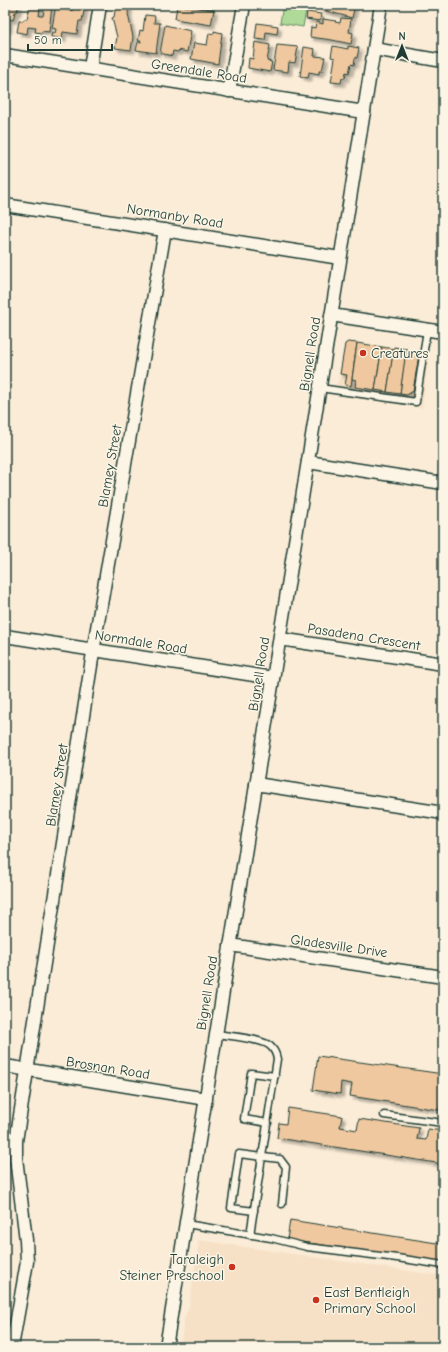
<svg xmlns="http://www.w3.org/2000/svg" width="448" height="1352" font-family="'Comic Neue',sans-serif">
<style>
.built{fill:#f7e1c6}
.green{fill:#afda98;stroke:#678c66}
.building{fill:#f0c89f;stroke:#1f3d34;filter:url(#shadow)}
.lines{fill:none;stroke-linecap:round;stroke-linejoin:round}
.lane-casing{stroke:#1f3d34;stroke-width:9}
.street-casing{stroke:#1f3d34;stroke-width:15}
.lane{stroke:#fcf5e5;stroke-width:6}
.street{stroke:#fcf5e5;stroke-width:12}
.poi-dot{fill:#c8321e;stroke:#fcf5e5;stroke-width:1.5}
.labels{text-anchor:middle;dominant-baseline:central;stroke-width:3;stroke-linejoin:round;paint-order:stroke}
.street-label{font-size:14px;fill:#1f3d34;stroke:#fcf5e5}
.poi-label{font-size:14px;fill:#1f3d34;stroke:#fcf5e5;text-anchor:start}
</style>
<defs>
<filter id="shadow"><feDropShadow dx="3.5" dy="3.5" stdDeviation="1" flood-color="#0004"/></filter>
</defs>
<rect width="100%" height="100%" fill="#faecd7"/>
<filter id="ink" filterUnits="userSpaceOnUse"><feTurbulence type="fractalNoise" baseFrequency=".025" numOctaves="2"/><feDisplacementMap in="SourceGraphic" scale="8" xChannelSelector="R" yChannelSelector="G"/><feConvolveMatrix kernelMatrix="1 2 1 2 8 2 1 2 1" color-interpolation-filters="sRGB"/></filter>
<g filter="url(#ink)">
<!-- built -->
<g class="built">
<path d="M 348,342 L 429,355 L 422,408 L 332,394 L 339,379 L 345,344 Z"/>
<path d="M 199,1240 L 443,1276 L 443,1347 L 180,1347 L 185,1316 L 189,1307 Z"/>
</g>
<!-- green -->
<path class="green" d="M 283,5 L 307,5 L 303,27 L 280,23 Z"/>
<!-- building -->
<g class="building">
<path d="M 5,5 L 19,5 L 17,12 L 15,12 L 13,20 L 9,19 L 8,30 L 5,29 Z"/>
<path d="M 30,5 L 40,7 L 39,16 L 43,16 L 45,5 L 52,5 L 49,32 L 42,31 L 41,33 L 35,32 L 36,28 L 28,27 L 27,34 L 17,32 L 19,21 L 23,21 L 24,19 L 27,19 Z"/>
<path d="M 56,5 L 68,5 L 67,10 L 72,11 L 73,5 L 85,6 L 82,21 L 79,21 L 77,34 L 63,32 L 62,39 L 51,37 L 52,32 L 55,33 L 56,29 L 52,28 Z"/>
<path d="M 116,5 L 129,5 L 128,14 L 133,37 L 131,50 L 115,48 L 117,37 L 112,18 L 114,17 Z"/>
<path d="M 177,5 L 214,10 L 211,25 L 175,19 Z"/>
<path d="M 191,5 L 211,5 L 211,9 L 191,6 Z"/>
<path d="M 320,5 L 355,5 L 352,18 L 319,9 Z"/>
<path d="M 307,12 L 321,14 L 320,21 L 306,19 Z"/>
<path d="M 145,15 L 155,16 L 154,23 L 160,23 L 156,53 L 136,50 L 138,42 L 141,42 L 141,41 L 138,41 L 140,30 L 143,31 Z"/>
<path d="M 341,18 L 351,19 L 349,32 L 353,33 L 351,44 L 332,40 L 310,37 L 311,27 L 315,28 L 316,22 L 323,24 L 323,19 L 336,21 L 335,22 L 340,23 Z"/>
<path d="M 257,23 L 278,26 L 277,34 L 266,32 L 265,40 L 255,39 Z"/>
<path d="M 165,25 L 191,31 L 187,52 L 179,50 L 178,52 L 173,51 L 172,56 L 160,53 Z"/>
<path d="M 214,31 L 222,33 L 218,64 L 191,59 L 194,43 L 207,45 L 209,33 L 214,34 Z"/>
<path d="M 255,42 L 270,45 L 267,61 L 272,62 L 270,72 L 248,68 L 249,58 L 253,59 Z"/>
<path d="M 277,45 L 298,47 L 295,63 L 289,62 L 288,72 L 273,70 Z"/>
<path d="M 333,46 L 348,49 L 348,46 L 359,48 L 357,58 L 355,58 L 354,65 L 351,64 L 349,73 L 346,72 L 345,78 L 342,78 L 341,83 L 331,82 L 335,58 L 331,57 Z"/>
<path d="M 304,47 L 315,49 L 314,56 L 325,57 L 322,71 L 319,71 L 319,74 L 309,72 L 308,78 L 300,76 Z"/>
<path d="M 348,342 L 357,343 L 351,386 L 345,385 L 347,375 L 340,374 L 345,344 Z"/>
<path d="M 357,343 L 382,347 L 375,390 L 355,387 L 356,380 L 352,379 Z"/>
<path d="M 382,347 L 394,349 L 387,392 L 375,390 Z"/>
<path d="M 394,347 L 407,349 L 400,394 L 387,392 Z"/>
<path d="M 406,351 L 417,353 L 419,355 L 413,391 L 407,395 L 400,394 Z"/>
<path d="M 318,1056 L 443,1074 L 443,1086 L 439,1110 L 350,1096 L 352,1084 L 341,1082 L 340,1094 L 313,1090 Z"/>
<path d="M 288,1108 L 342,1116 L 340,1127 L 357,1130 L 359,1119 L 419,1128 L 417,1139 L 426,1140 L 428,1129 L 443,1131 L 443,1164 L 277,1138 L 279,1123 L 286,1124 Z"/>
<path d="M 290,1220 L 443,1244 L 443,1262 L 287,1240 Z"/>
</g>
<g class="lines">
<!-- lane casing -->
<g class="lane-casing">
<g id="lane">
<path d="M 320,388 L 416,402 L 427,330"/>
<path d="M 216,1034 C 230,1036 258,1038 269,1045 C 274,1049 276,1053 277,1059 L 250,1235"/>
<path d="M 384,1115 L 443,1123"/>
<path d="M 268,1123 L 244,1119 L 251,1073 L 275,1076"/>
<path d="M 254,1211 L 231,1208 L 239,1154 L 280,1159 L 286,1167 L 282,1204"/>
<path d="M 186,1224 L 271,1238 L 307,1247 L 397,1258 L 443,1265"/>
</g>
</g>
<!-- street casing -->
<g class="street-casing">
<g id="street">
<path d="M 374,49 L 443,61"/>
<path d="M 5,55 L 364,112"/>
<path d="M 90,68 L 100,5"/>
<path d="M 229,91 L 244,5"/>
<path d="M 5,205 L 340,258"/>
<path d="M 331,315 L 443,332"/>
<path d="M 308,462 L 443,483"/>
<path d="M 5,636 L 273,678"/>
<path d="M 280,639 L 443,664"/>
<path d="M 256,784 L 443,813"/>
<path d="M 230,945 L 443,977"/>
<path d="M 5,1066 L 206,1099"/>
<path d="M 12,1347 L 27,1262 L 26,1240 L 16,1158 L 16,1141 L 95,640 L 165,230"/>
<path d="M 166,1347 L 381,5"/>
</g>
</g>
<!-- lane -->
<use href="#lane" class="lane"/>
<!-- street -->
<use href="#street" class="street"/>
</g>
</g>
<!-- markers -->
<g class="poi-dot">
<circle cx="363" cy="353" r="4"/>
<circle cx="232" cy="1267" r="4"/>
<circle cx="316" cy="1300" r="4"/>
</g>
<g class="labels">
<!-- street labels -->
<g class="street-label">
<text transform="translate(199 71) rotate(9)">Greendale Road</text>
<text transform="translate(175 216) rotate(9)">Normanby Road</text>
<text transform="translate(310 354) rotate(-81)">Bignell Road</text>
<text transform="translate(110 466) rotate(-80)">Blamey Street</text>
<text transform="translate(364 637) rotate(9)">Pasadena Crescent</text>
<text transform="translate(141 642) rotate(9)">Normdale Road</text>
<text transform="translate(259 674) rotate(-81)">Bignell Road</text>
<text transform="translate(57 785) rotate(-81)">Blamey Street</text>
<text transform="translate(339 946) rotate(8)">Gladesville Drive</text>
<text transform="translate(207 993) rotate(-81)">Bignell Road</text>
<text transform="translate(108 1068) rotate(9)">Brosnan Road</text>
</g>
<!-- poi labels -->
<g class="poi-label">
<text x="371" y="353">Creatures</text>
<text x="224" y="1259" text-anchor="end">Taraleigh<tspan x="224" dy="16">Steiner Preschool</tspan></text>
<text x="324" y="1292">East Bentleigh<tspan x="324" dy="16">Primary School</tspan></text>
</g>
</g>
<!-- margin -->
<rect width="448" height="1352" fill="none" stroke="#fcf5e5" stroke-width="20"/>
<rect x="10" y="10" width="428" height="1332" fill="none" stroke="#1f3d34" stroke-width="1.5" filter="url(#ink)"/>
<!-- north arrow -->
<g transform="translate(402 46)" stroke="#fcf5e5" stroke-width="3" paint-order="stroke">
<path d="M0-3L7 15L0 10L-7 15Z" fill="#1f3d34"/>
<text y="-6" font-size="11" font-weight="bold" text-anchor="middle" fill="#1f3d34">N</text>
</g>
<!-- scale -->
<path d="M28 44v6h84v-6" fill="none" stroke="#1f3d34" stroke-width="2"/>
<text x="34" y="44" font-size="12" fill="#1f3d34" stroke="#fcf5e5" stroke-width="3" paint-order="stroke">50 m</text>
</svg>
